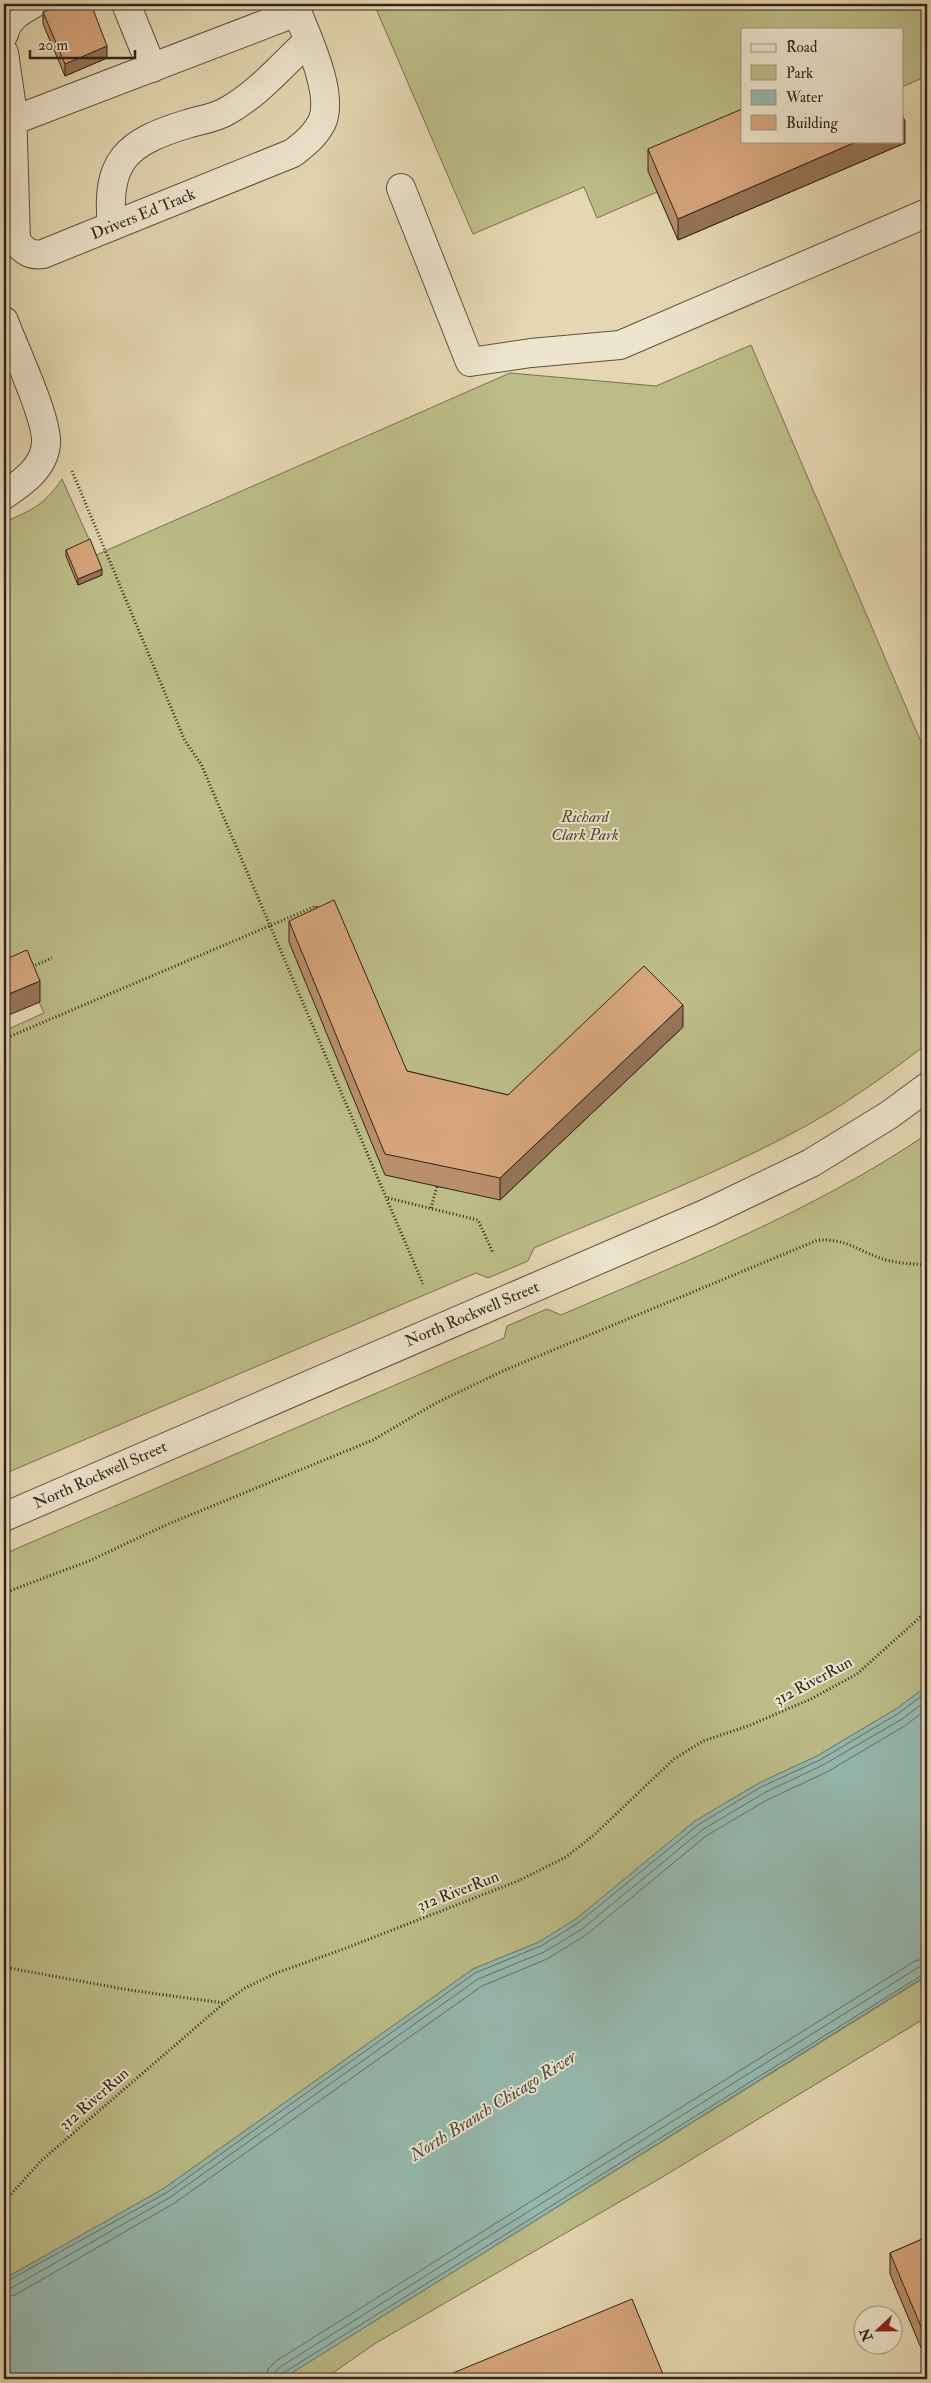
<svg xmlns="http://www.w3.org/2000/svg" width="931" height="2383" font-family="'IM FELL Double Pica',serif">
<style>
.green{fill:#bcbc87;stroke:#787052}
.water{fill:#95b9af;stroke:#6e7d74}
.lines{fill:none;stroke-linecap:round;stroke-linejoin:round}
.shore{stroke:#646e66;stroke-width:1}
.minor-casing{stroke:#5f5042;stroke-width:30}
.path{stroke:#33231c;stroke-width:3;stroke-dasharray:1 2.5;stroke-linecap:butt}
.minor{stroke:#ede5cd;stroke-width:28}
.wall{fill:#b88e6b;stroke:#33231c}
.shaded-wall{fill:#967457;stroke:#33231c}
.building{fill:#d6a57c;stroke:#33231c}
.labels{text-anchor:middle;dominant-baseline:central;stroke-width:4;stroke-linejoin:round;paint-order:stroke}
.street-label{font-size:16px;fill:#33231c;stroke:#ede5cd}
.park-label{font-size:16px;font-style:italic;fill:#554937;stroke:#ede5cd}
.water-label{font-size:18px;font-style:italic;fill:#4c4841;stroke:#ede5cd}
</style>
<rect width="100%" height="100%" fill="#e4d7b2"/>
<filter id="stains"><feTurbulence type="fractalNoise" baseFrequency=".004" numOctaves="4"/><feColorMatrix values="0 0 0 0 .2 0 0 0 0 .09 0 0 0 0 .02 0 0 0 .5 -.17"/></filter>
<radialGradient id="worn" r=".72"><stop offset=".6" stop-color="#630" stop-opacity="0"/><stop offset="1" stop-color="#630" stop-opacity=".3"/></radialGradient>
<!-- green -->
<g class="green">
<path d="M 374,4 L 927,4 L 927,76 L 902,87 L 902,29 L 742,29 L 742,141 L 905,143 L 678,240 L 657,192 L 597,218 L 584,187 L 473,234 Z"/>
<path d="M 751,345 L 927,756 L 927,1044 C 884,1077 839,1109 791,1134 C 708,1178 619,1211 534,1248 L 528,1261 L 488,1278 L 476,1273 L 4,1474 L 4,1031 L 44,1013 L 39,1002 L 4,1017 L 4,522 C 33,510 44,505 62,479 L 96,555 L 510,373 L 656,386 Z"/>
<path d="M 927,1134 L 927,1686 L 896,1709 L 817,1756 L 759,1783 L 695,1821 L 576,1919 L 539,1942 L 473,1969 L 163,2189 L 4,2279 L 4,1554 L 504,1338 L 507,1326 L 547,1309 L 561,1315 C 686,1261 814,1211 927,1134 Z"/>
<path d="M 927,1976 L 927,2017 L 659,2179 L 376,2343 L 324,2379 L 282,2379 Z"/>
</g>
<!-- water -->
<path class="water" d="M 927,1686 L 927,1975 L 282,2379 L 4,2379 L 4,2279 L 163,2189 L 473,1969 L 539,1942 L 576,1919 L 695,1821 L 759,1783 L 817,1756 L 896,1709 Z"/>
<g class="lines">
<!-- shore -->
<g class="shore">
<path d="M 4,2283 L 166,2193 L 475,1973 L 541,1946 L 578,1923 L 698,1825 L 761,1787 L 820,1760 L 899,1713 L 927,1692"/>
<path d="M 4,2290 L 11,2288 L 169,2198 L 478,1979 L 544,1952 L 582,1929 L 702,1830 L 764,1793 L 823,1765 L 902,1719 L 927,1700"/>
<path d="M 4,2297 L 15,2295 L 173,2204 L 482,1986 L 547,1959 L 586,1935 L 706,1836 L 767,1800 L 827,1772 L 906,1725 L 927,1709"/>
<path d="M 266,2379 L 268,2369 L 276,2361 L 915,1961 L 927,1958"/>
<path d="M 274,2379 L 275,2372 L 280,2367 L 919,1967 L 927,1965"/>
<path d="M 280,2379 L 283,2373 L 927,1972"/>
</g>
<!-- minor casing -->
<g class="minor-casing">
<g id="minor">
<path d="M 126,4 L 152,68"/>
<path d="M 4,34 C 7,19 20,11 33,4"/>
<path d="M 4,53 L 12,108 L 16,241 C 24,251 30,256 43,254 L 293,153 C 304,144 315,136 322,122 C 335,93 305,33 294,4"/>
<path d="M 12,121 L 297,12"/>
<path d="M 401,188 L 470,362 L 531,353 L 620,345 L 927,213"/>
<path d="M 112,226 C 105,161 127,142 187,124 C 200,120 216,118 227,111 C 258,94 282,65 308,41"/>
<path d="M 4,321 C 14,348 48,419 46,444 C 44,468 22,483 4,495"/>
<path d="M 4,1517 L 709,1212 L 811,1163 L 889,1115 L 927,1087"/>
</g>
</g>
<!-- path -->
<g class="path">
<path d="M 72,471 L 185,741 L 201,764 L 423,1284"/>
<path d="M 29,968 L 52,958"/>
<path d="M 4,1039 L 316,906 L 318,911"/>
<path d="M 388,1198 L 478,1220 L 493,1253"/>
<path d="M 431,1208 L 437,1186"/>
<path d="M 4,1593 L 89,1561 L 166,1525 L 373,1440 L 436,1403 L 505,1370 L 818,1240 C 845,1239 854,1248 877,1257 C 892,1263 911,1264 927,1265"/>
<path d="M 4,1967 L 129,1990 L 224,2003"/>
<path d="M 4,2202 L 41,2161 L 224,2003 L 245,1988 L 276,1973 L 341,1950 L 518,1881 L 566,1857 L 594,1835 L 674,1759 L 703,1741 L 748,1726 L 811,1699 L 857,1674 L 927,1611"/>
</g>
<!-- minor -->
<use href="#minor" class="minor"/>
</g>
<!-- wall -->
<g class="wall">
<path d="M 43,12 L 107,58 L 65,76 L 43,24 Z"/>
<path d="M 905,143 L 678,240 L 648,171 L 648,149 Z"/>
<path d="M 66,550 L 102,575 L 78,585 L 66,556 Z"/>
<path d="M 289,921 L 407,1071 L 508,1095 L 683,1027 L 500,1200 L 385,1175 L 289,942 Z"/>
<path d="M 927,2237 L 927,2362 L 890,2274 L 890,2253 Z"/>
</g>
<!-- shaded-wall -->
<g class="shaded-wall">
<path d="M 107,46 L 107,58 L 65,76 L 65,64 Z"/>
<path d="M 905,121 L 905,143 L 678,240 L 678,219 L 858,141 L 902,141 L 902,122 Z"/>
<path d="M 102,569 L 102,575 L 78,585 L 78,579 Z"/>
<path d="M 40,981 L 40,1002 L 4,1017 L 4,996 Z"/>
<path d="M 683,1005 L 683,1027 L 500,1200 L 500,1178 Z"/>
</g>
<!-- building -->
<g class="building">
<path d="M 64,4 L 91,4 L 107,46 L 65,64 L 43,12 Z"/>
<path d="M 742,109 L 742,141 L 858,141 L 678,219 L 648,149 Z"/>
<path d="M 902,115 L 905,121 L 902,122 Z"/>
<path d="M 90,539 L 102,569 L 78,579 L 66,550 Z"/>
<path d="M 334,900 L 407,1071 L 508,1095 L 644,966 L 683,1005 L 500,1178 L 385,1154 L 289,921 Z"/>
<path d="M 27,950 L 40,981 L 4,996 L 4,960 Z"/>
<path d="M 927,2237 L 927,2341 L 890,2253 Z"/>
<path d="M 632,2299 L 665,2379 L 455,2379 L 453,2373 Z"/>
</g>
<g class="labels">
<!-- street labels -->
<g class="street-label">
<text transform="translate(143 214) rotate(-22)">Drivers Ed Track</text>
<text transform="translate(472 1314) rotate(-23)">North Rockwell Street</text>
<text transform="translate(100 1475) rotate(-24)">North Rockwell Street</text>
<text transform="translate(813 1681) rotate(-28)">312 RiverRun</text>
<text transform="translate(458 1891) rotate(-21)">312 RiverRun</text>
<text transform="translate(94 2099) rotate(-41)">312 RiverRun</text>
</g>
<!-- park labels -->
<g class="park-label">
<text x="585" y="817">Richard<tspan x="585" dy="18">Clark Park</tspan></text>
</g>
<!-- water labels -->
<g class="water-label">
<text transform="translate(493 2106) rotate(-32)">North Branch Chicago River</text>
</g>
</g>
<!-- margin -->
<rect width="931" height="2383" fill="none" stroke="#e4d7b2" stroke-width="20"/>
<rect x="5" y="5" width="921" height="2373" fill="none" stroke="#33231c" stroke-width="2.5"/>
<rect x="10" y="10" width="911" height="2363" fill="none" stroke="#33231c"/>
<!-- legend -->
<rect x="741" y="28" width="162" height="115" fill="#ede5cd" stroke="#a39786"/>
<rect x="751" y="44" width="25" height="8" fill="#ede5cd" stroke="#a39786"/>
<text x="786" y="52" font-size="15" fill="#33231c">Road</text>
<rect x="751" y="65" width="25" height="15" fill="#bcbc87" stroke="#a39786"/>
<text x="786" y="78" font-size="15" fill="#33231c">Park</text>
<rect x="751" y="90" width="25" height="15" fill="#95b9af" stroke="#a39786"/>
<text x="786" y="102" font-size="15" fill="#33231c">Water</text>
<rect x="751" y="115" width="25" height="15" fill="#d6a57c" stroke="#a39786"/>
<text x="786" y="128" font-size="15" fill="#33231c">Building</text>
<!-- north arrow -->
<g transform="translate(878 2330) rotate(248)"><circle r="24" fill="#ede5cd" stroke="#a39786"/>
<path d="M0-4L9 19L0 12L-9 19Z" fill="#8f2418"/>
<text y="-8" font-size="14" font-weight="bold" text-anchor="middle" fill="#33231c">N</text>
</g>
<!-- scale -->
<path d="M30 50v8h105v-8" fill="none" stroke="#33231c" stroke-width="2.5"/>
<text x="38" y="50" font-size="15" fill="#33231c" stroke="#ede5cd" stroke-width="4" paint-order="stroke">20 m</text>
<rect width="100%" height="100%" filter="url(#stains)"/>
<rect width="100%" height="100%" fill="url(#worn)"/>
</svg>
